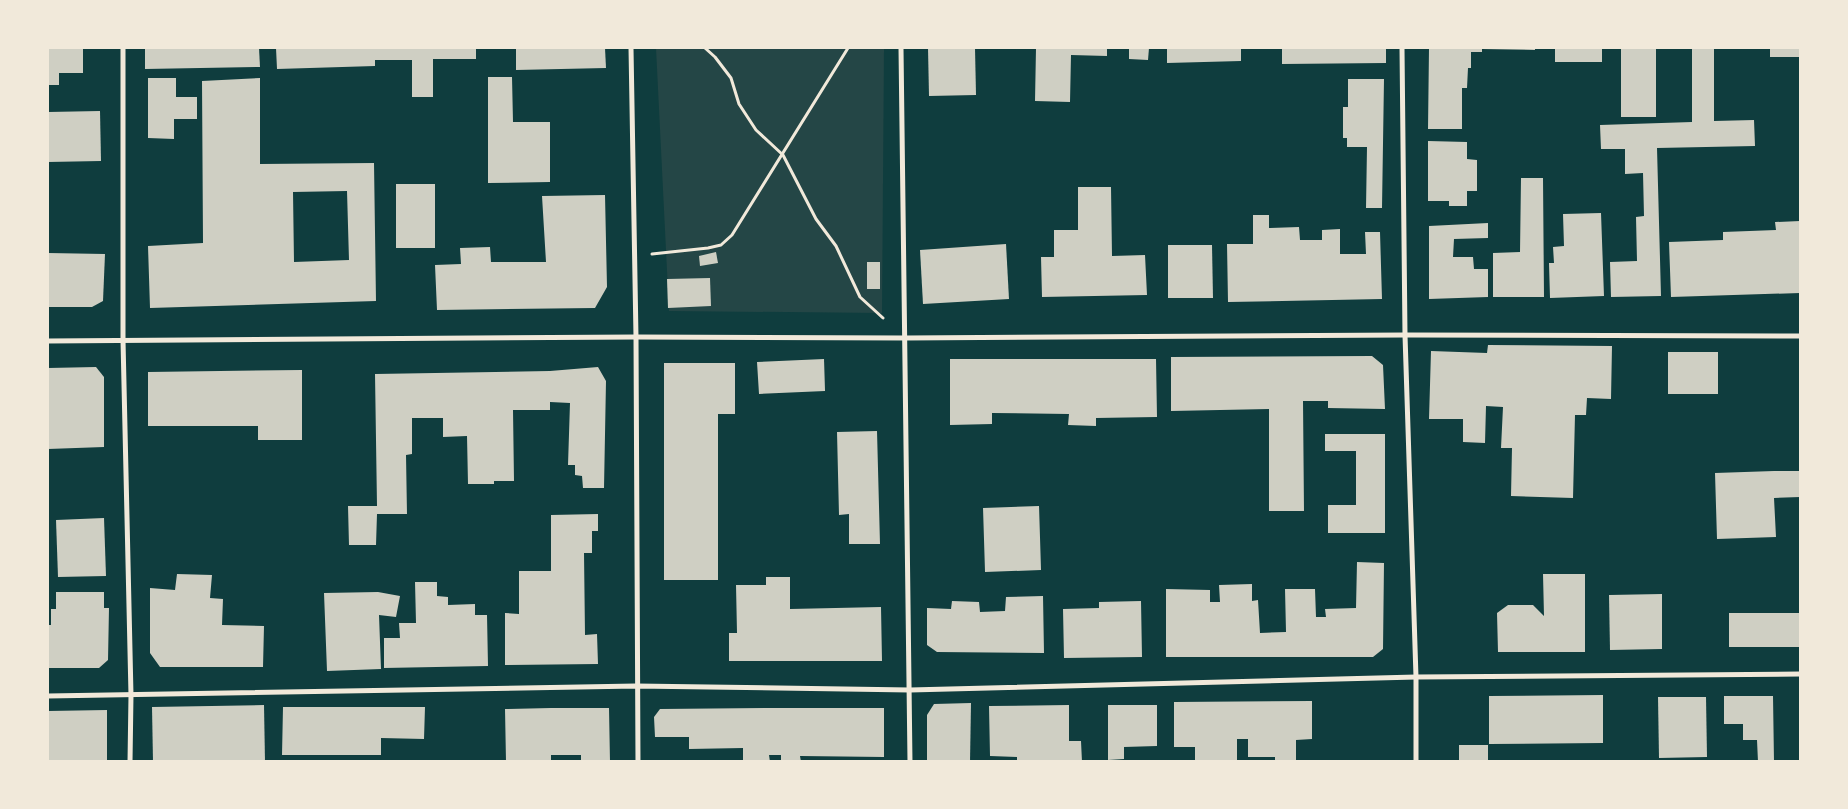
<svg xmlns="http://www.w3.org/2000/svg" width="1848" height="809" font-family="Signika,sans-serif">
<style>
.green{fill:#244646}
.building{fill:#cfcfc3;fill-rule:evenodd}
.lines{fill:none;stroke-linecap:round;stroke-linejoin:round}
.path{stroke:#f1e9da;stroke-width:3}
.minor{stroke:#f1e9da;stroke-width:5}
</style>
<rect width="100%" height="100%" fill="#0f3d3e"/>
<!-- green -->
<path class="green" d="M 656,48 L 884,48 L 882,313 L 669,311 Z"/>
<!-- building -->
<g class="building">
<path d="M 48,48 L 83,48 L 83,73 L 59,73 L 59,85 L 48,85 Z"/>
<path d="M 145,48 L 259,48 L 260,67 L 145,69 Z"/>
<path d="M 276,48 L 476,48 L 476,59 L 433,59 L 433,97 L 412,97 L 412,60 L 375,60 L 375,66 L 277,69 Z"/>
<path d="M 516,48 L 605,48 L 606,68 L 516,70 Z"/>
<path d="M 928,48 L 975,48 L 976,95 L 929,96 Z"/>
<path d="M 1036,48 L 1107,48 L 1107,56 L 1071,55 L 1070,102 L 1035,101 Z"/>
<path d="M 1129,48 L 1149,48 L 1148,60 L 1129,59 Z"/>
<path d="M 1167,48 L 1241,48 L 1241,61 L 1167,63 Z"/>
<path d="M 1282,48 L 1386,48 L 1386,63 L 1282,64 Z"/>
<path d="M 1429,48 L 1535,48 L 1535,50 L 1482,49 L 1482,52 L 1471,52 L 1471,68 L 1468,68 L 1467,88 L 1462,88 L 1462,129 L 1428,129 Z"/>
<rect x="1555" y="48" width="47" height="14"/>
<rect x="1621" y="48" width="35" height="69"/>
<path d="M 1692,48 L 1714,48 L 1714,121 L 1754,120 L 1755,146 L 1657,148 L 1661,296 L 1611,297 L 1610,262 L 1637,261 L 1636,217 L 1644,216 L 1643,173 L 1625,174 L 1625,149 L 1601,149 L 1600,125 L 1692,122 Z"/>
<rect x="1770" y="48" width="30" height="9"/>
<path d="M 488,77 L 512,77 L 513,122 L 550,122 L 550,182 L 488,183 Z"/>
<path d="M 148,78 L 176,78 L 176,97 L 197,97 L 197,119 L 174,119 L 174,139 L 148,138 Z"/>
<path d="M 260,78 L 260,164 L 374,163 L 376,301 L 150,308 L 148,246 L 203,243 L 202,81 ZM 347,191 L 349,260 L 294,262 L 293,192 Z"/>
<path d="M 1348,79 L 1384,79 L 1382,208 L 1366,208 L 1367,147 L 1347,147 L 1347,138 L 1343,138 L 1343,107 L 1348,107 Z"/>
<path d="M 100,111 L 101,161 L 48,162 L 48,112 Z"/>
<path d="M 1428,141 L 1467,142 L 1467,159 L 1477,160 L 1477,191 L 1467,191 L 1467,206 L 1449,206 L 1449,201 L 1428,201 Z"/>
<path d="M 1521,178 L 1543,178 L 1544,297 L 1493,297 L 1493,253 L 1520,252 Z"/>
<rect x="396" y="184" width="39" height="64"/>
<path d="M 1078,187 L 1111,187 L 1112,256 L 1145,255 L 1147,295 L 1042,297 L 1041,257 L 1054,257 L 1054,230 L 1078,230 Z"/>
<path d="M 605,195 L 607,287 L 595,308 L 437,310 L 435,265 L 461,264 L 460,248 L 490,247 L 491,262 L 546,262 L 542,196 Z"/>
<path d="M 1601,213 L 1604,296 L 1550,298 L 1549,263 L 1554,263 L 1553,247 L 1564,246 L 1563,214 Z"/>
<path d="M 1253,215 L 1269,215 L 1269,228 L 1299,227 L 1300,240 L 1322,240 L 1322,230 L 1340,229 L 1340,254 L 1366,254 L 1365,232 L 1380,232 L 1382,299 L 1228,302 L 1227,244 L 1253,244 Z"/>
<path d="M 1800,221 L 1800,293 L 1671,297 L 1669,242 L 1723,240 L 1723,232 L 1776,230 L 1775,222 Z"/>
<path d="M 1488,223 L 1488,238 L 1454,239 L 1453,257 L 1473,257 L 1474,269 L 1488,269 L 1488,297 L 1429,299 L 1429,226 Z"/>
<path d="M 1006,244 L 1009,299 L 923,304 L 920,250 Z"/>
<path d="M 1168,245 L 1212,245 L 1213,298 L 1168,298 Z"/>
<path d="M 716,252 L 718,263 L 700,266 L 699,256 Z"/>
<path d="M 48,253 L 105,254 L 103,301 L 92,307 L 48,307 Z"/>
<rect x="867" y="262" width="13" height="27"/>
<path d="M 710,278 L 711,306 L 668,308 L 667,279 Z"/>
<path d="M 1488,345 L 1612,346 L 1611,399 L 1587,398 L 1586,415 L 1575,415 L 1573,498 L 1511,496 L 1512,448 L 1501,448 L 1503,407 L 1486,406 L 1485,443 L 1463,442 L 1463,419 L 1429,419 L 1431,351 L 1487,353 Z"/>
<rect x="1668" y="352" width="50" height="42"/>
<path d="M 1372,356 L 1383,365 L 1385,409 L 1328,408 L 1328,401 L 1303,401 L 1304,511 L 1269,511 L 1269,409 L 1171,411 L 1171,357 Z"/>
<path d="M 824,359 L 825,391 L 759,394 L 757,362 Z"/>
<path d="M 950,359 L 1156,359 L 1157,417 L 1096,418 L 1096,426 L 1068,425 L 1069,414 L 992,413 L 992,424 L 950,425 Z"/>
<path d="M 664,363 L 735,363 L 735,414 L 718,414 L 718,580 L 664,580 Z"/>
<path d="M 96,367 L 104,377 L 104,447 L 48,449 L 48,368 Z"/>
<path d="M 598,367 L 606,381 L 604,488 L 583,488 L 582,476 L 575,475 L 575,465 L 568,465 L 570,403 L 550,402 L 550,410 L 513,410 L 514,481 L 494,481 L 494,484 L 468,484 L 467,436 L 443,437 L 443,418 L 412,418 L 412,454 L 406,455 L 407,514 L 377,514 L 376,545 L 349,545 L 348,506 L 377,506 L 375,374 L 550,371 Z"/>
<path d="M 302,370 L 302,440 L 258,440 L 258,426 L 148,426 L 148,372 Z"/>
<path d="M 877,431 L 880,544 L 849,544 L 849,514 L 839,515 L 837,432 Z"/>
<path d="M 1325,434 L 1385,434 L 1385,533 L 1328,533 L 1328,505 L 1356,505 L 1356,451 L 1325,451 Z"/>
<path d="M 1774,471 L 1800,471 L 1800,497 L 1774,498 L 1776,537 L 1717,539 L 1715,473 Z"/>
<path d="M 1039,506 L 1041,570 L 985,572 L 983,508 Z"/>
<path d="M 598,514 L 598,531 L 592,531 L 592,553 L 584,553 L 585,635 L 597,634 L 598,664 L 505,665 L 505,613 L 519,614 L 519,571 L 551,571 L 551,515 Z"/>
<path d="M 104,518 L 106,576 L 58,577 L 56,520 Z"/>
<path d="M 1357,562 L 1384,563 L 1383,649 L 1373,657 L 1166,657 L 1166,589 L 1210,590 L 1210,602 L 1220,602 L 1219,585 L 1252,584 L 1252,601 L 1258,600 L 1260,633 L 1286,632 L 1285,589 L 1315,589 L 1316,617 L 1326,617 L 1325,609 L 1356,608 Z"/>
<path d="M 177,574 L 212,575 L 210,598 L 223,599 L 222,625 L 264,626 L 263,667 L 160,667 L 150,653 L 150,588 L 175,590 Z"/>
<path d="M 1543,574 L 1585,574 L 1585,652 L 1498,652 L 1497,613 L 1508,605 L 1533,605 L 1544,616 Z"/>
<path d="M 766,577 L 790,577 L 790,609 L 881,607 L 882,661 L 729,661 L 729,633 L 737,633 L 736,585 L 766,585 Z"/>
<path d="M 415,582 L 437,582 L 437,596 L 448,597 L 448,605 L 475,604 L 475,615 L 487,615 L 488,666 L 384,668 L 384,638 L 400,638 L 399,623 L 416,623 Z"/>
<path d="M 56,592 L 104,592 L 104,608 L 109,608 L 108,660 L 99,668 L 48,668 L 48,625 L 51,625 L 51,609 L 56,609 Z"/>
<path d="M 378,592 L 400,596 L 396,617 L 379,615 L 381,669 L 327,671 L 324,593 Z"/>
<path d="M 1662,594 L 1662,649 L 1610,650 L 1609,595 Z"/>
<path d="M 1043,596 L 1044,653 L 937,652 L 927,645 L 927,608 L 951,609 L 952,601 L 979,602 L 980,612 L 1005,611 L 1006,597 Z"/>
<path d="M 1141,601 L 1142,657 L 1064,658 L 1063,609 L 1099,608 L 1099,602 Z"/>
<rect x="1729" y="613" width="71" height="34"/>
<path d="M 1603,695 L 1603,743 L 1489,744 L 1489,696 Z"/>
<path d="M 1724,696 L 1773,696 L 1774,762 L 1758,762 L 1757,740 L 1743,740 L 1743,724 L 1724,724 Z"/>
<path d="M 1658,697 L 1706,697 L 1707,757 L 1659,758 Z"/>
<path d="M 1312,701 L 1312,739 L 1296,740 L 1296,762 L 1275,762 L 1275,757 L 1248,757 L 1248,739 L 1237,739 L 1237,762 L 1195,760 L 1195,747 L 1174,747 L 1174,702 Z"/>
<path d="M 971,703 L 970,762 L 927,762 L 927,715 L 934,704 Z"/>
<path d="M 264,705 L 265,762 L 153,762 L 152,707 Z"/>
<path d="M 1069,705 L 1069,741 L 1081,741 L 1082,762 L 1017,762 L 1017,757 L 990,756 L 989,706 Z"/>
<path d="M 1108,705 L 1157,705 L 1157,746 L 1124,747 L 1124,759 L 1108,760 Z"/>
<path d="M 283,707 L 425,707 L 424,739 L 381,738 L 381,755 L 282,755 Z"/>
<path d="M 551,708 L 609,708 L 610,762 L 581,762 L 581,755 L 551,755 L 551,762 L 506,762 L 505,709 Z"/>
<path d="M 770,708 L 884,708 L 884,757 L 800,756 L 801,762 L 781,762 L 781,755 L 769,755 L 770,762 L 743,762 L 743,748 L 689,749 L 689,737 L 655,737 L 654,717 L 660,709 Z"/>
<path d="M 107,710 L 107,762 L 48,762 L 48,711 Z"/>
<rect x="1459" y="745" width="29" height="17"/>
</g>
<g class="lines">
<!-- path -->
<g class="path">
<path d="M 705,48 L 715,57 L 731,78 L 739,104 L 756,130 L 783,155 L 816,219 L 836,246 L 860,297 L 883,318"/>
<path d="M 652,254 L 708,248 L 721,245 L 732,235 L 848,48"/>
</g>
<!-- minor -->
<g class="minor">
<path d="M 123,48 L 123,340 L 131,695 L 130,762"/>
<path d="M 631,48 L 636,337 L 638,762"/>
<path d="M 901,48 L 910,762"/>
<path d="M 1402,48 L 1405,335 L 1416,677 L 1416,762"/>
<path d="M 48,341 L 636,337 L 906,338 L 1405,335 L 1800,336"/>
<path d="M 48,696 L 636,686 L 910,690 L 1416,677 L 1800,674"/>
</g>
</g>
<!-- border -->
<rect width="1848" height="809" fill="none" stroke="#f1e9da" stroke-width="98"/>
</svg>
